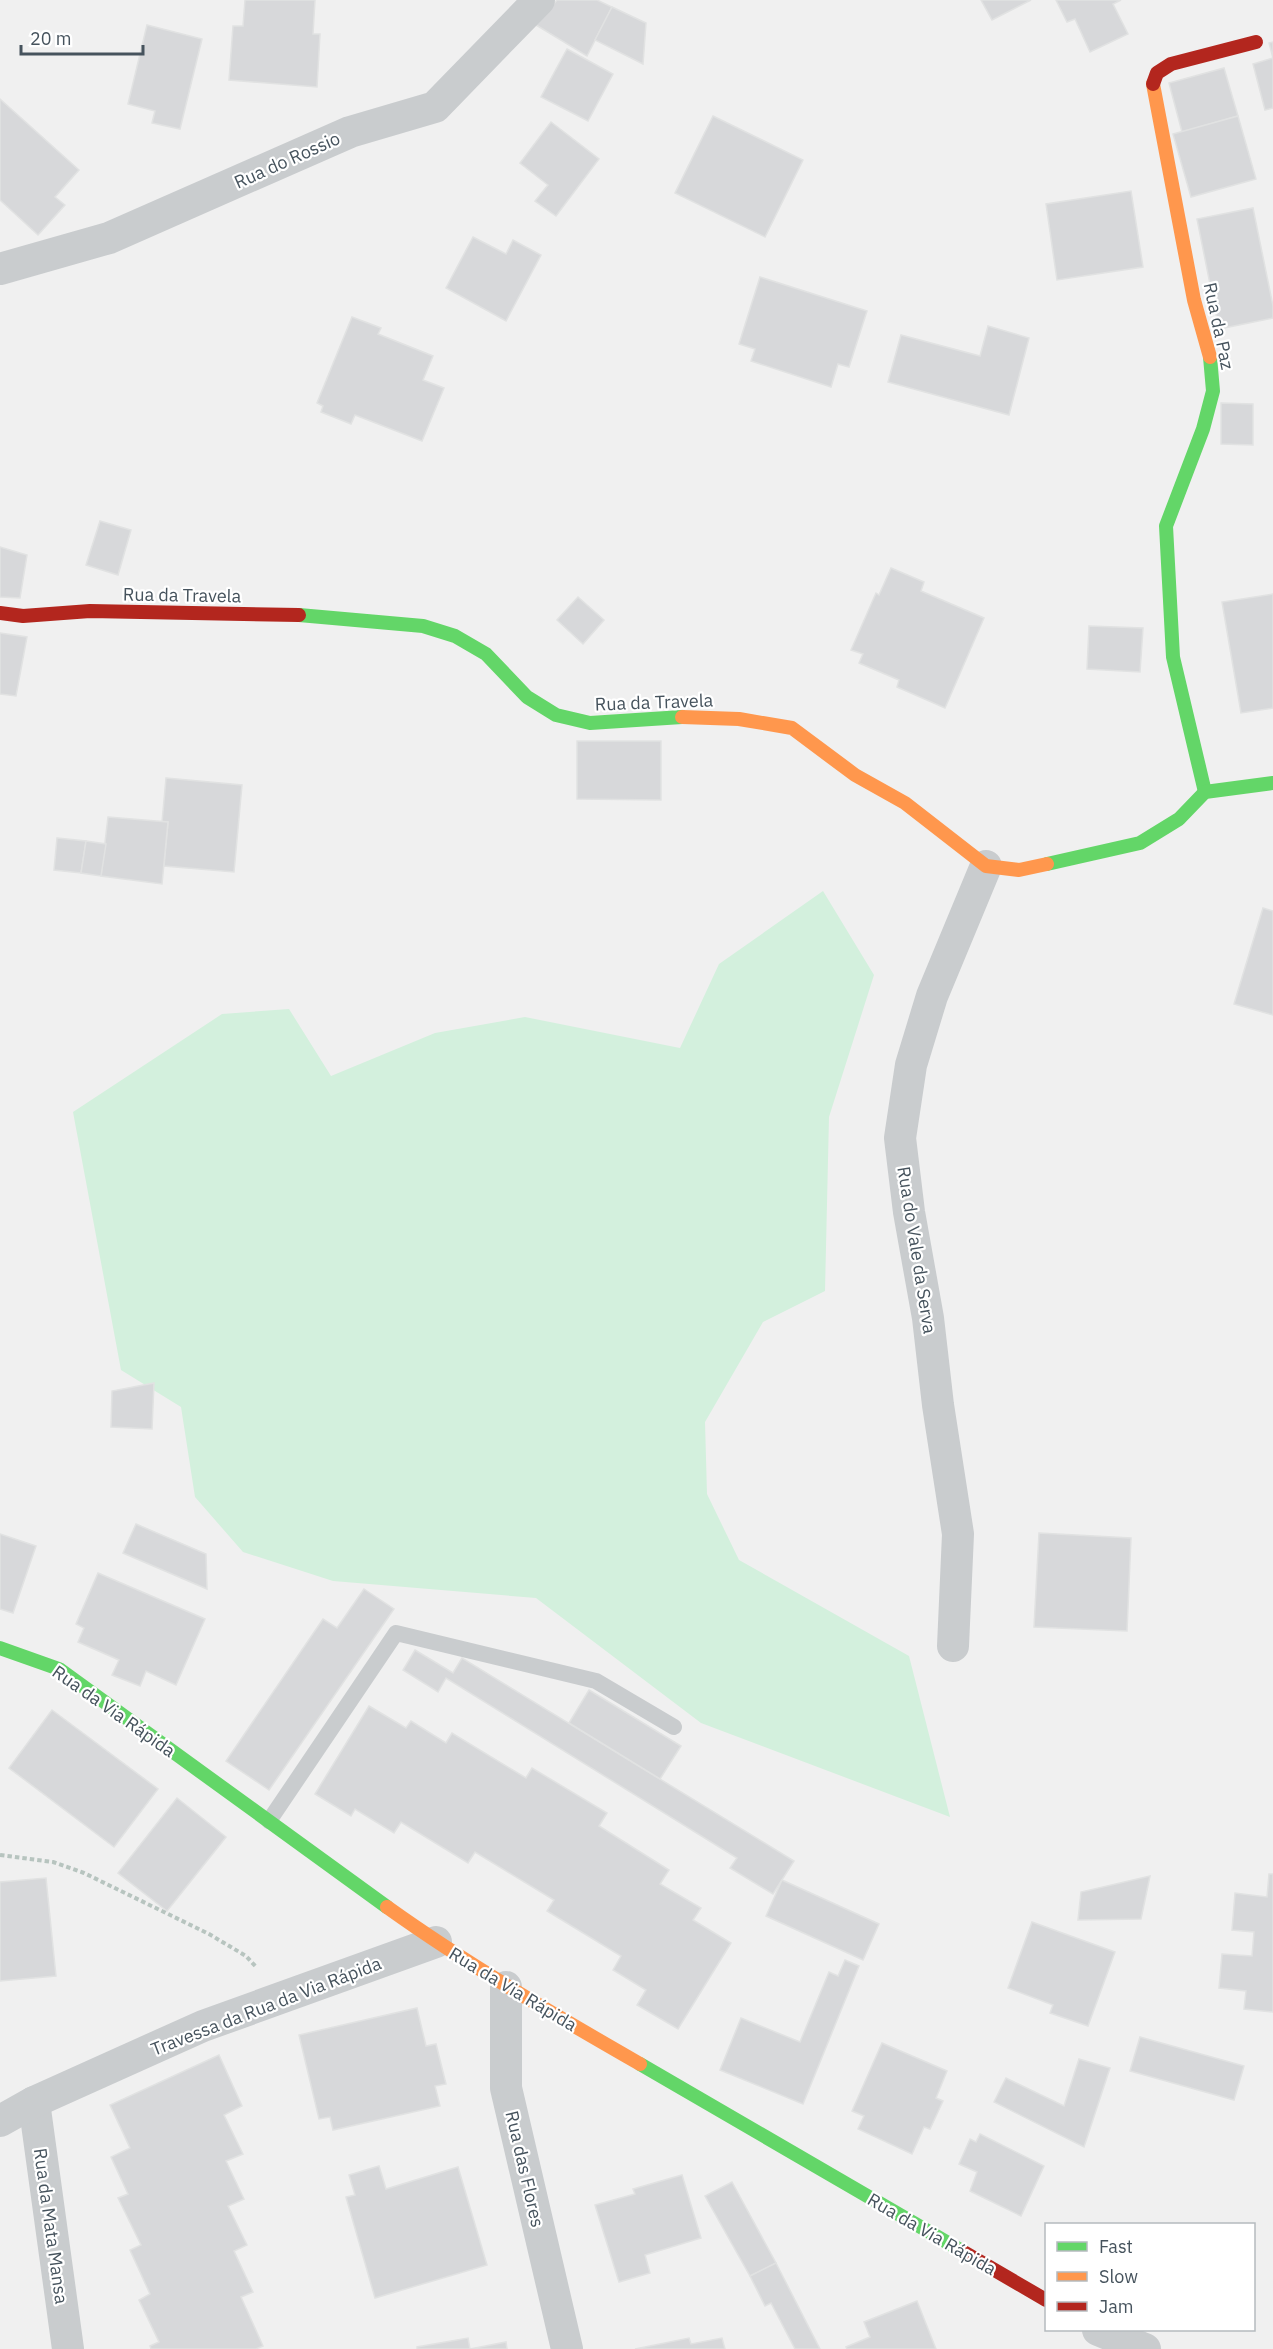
<svg xmlns="http://www.w3.org/2000/svg" width="1273" height="2349" font-family="'IBM Plex Sans',sans-serif">
<style>
.green{fill:#d3f0dd}
.building{fill:#d7d8da;stroke:#e1e2e2;stroke-width:1.5}
.lines{fill:none;stroke-linecap:round;stroke-linejoin:round}
.path{stroke:#b7c4bf;stroke-width:4;stroke-dasharray:4.5 3;stroke-linecap:butt}
.lane{stroke:#c9ccce;stroke-width:16}
.street{stroke:#c9ccce;stroke-width:32}
.fast{stroke:#63d668;stroke-width:14}
.slow{stroke:#ff974d;stroke-width:14}
.jam{stroke:#b3261e;stroke-width:14}
.labels{text-anchor:middle;dominant-baseline:central;stroke-width:4.5;stroke-linejoin:round;paint-order:stroke}
.street-label{font-size:18px;fill:#46535d;stroke:#fff}
</style>
<rect width="100%" height="100%" fill="#f0f0f0"/>
<!-- green -->
<path class="green" d="M 823,891 L 874,975 L 829,1117 L 825,1291 L 763,1322 L 705,1422 L 707,1494 L 739,1560 L 909,1656 L 950,1817 L 701,1723 L 536,1598 L 333,1581 L 243,1552 L 195,1497 L 181,1407 L 121,1370 L 73,1112 L 222,1014 L 289,1009 L 331,1076 L 435,1033 L 525,1017 L 680,1048 L 719,964 Z"/>
<!-- building -->
<g class="building">
<path d="M 245,0 L 315,0 L 313,34 L 320,34 L 317,87 L 229,80 L 233,26 L 243,26 Z"/>
<path d="M 557,0 L 597,0 L 612,7 L 587,56 L 536,25 Z"/>
<path d="M 981,0 L 1031,0 L 992,20 Z"/>
<path d="M 1056,0 L 1121,0 L 1113,4 L 1128,34 L 1090,52 L 1075,19 L 1067,22 Z"/>
<path d="M 612,7 L 646,23 L 643,64 L 595,40 Z"/>
<path d="M 147,25 L 202,39 L 180,129 L 152,123 L 155,111 L 128,104 Z"/>
<path d="M 1273,42 L 1273,108 L 1265,110 L 1253,64 L 1273,58 L 1269,43 Z"/>
<path d="M 567,49 L 613,74 L 588,121 L 541,97 Z"/>
<path d="M 1224,68 L 1238,116 L 1182,132 L 1169,83 Z"/>
<path d="M 0,99 L 79,170 L 55,197 L 65,205 L 38,235 L 0,200 Z"/>
<path d="M 713,116 L 803,160 L 765,237 L 675,193 Z"/>
<path d="M 1238,116 L 1256,179 L 1191,197 L 1173,134 Z"/>
<path d="M 551,122 L 599,159 L 556,216 L 535,201 L 548,185 L 520,163 Z"/>
<path d="M 1131,191 L 1143,267 L 1057,280 L 1046,204 Z"/>
<path d="M 1253,208 L 1273,306 L 1273,318 L 1219,329 L 1197,219 Z"/>
<path d="M 473,237 L 506,254 L 513,240 L 541,255 L 506,321 L 446,288 Z"/>
<path d="M 760,277 L 867,311 L 849,367 L 838,364 L 831,387 L 751,361 L 755,349 L 739,344 Z"/>
<path d="M 352,317 L 381,328 L 378,334 L 433,356 L 423,380 L 444,388 L 422,441 L 355,415 L 351,424 L 321,412 L 323,406 L 317,403 Z"/>
<path d="M 988,326 L 1029,338 L 1009,415 L 888,382 L 901,335 L 980,356 Z"/>
<path d="M 1221,403 L 1253,404 L 1253,445 L 1221,444 Z"/>
<path d="M 100,521 L 131,530 L 118,575 L 86,565 Z"/>
<path d="M 0,547 L 27,555 L 20,598 L 0,597 Z"/>
<path d="M 891,568 L 924,582 L 921,591 L 984,618 L 945,708 L 897,687 L 899,680 L 859,663 L 863,654 L 851,650 L 876,593 L 879,595 Z"/>
<path d="M 1273,594 L 1273,708 L 1241,713 L 1222,602 Z"/>
<path d="M 578,597 L 604,620 L 583,644 L 557,620 Z"/>
<path d="M 1089,626 L 1143,628 L 1140,672 L 1087,669 Z"/>
<path d="M 0,633 L 27,637 L 16,696 L 0,694 Z"/>
<path d="M 577,741 L 661,741 L 661,800 L 577,799 Z"/>
<path d="M 166,778 L 242,785 L 234,872 L 164,866 L 168,822 L 162,822 Z"/>
<path d="M 108,817 L 168,822 L 162,884 L 101,876 Z"/>
<path d="M 57,838 L 86,841 L 81,873 L 54,870 Z"/>
<path d="M 86,841 L 106,844 L 101,876 L 81,873 Z"/>
<path d="M 1263,908 L 1273,911 L 1273,1015 L 1234,1004 Z"/>
<path d="M 154,1383 L 152,1429 L 111,1427 L 112,1391 Z"/>
<path d="M 136,1524 L 206,1554 L 207,1589 L 123,1553 Z"/>
<path d="M 1039,1533 L 1131,1538 L 1127,1631 L 1034,1627 Z"/>
<path d="M 0,1534 L 36,1546 L 13,1613 L 0,1609 Z"/>
<path d="M 98,1573 L 205,1619 L 176,1685 L 146,1671 L 140,1686 L 112,1675 L 119,1660 L 78,1642 L 84,1628 L 76,1624 Z"/>
<path d="M 364,1589 L 394,1609 L 269,1790 L 226,1761 L 323,1619 L 337,1628 Z"/>
<path d="M 415,1650 L 453,1673 L 462,1658 L 794,1861 L 773,1894 L 730,1868 L 737,1858 L 446,1678 L 438,1692 L 403,1670 Z"/>
<path d="M 589,1690 L 681,1746 L 660,1779 L 569,1723 Z"/>
<path d="M 369,1706 L 406,1728 L 411,1721 L 446,1743 L 452,1733 L 526,1778 L 532,1768 L 607,1813 L 599,1826 L 669,1870 L 660,1884 L 701,1908 L 693,1920 L 731,1943 L 678,2029 L 637,2005 L 646,1990 L 613,1970 L 621,1956 L 547,1911 L 554,1900 L 475,1852 L 468,1863 L 401,1822 L 394,1833 L 355,1809 L 351,1816 L 315,1794 Z"/>
<path d="M 52,1710 L 158,1789 L 114,1847 L 9,1768 Z"/>
<path d="M 177,1798 L 226,1837 L 167,1911 L 118,1873 Z"/>
<path d="M 1269,1874 L 1273,1874 L 1273,2012 L 1244,2009 L 1246,1991 L 1219,1988 L 1222,1954 L 1252,1956 L 1254,1932 L 1232,1930 L 1235,1893 L 1267,1897 Z"/>
<path d="M 1150,1876 L 1141,1919 L 1078,1920 L 1081,1892 Z"/>
<path d="M 46,1878 L 56,1976 L 0,1981 L 0,1882 Z"/>
<path d="M 782,1880 L 879,1924 L 863,1960 L 766,1916 Z"/>
<path d="M 1032,1922 L 1115,1952 L 1088,2026 L 1050,2013 L 1053,2005 L 1008,1988 Z"/>
<path d="M 845,1960 L 859,1966 L 803,2104 L 720,2070 L 741,2018 L 800,2042 L 829,1972 L 838,1976 Z"/>
<path d="M 417,2008 L 426,2046 L 436,2044 L 446,2084 L 435,2086 L 440,2106 L 333,2130 L 330,2117 L 319,2119 L 299,2035 Z"/>
<path d="M 1140,2037 L 1244,2066 L 1234,2100 L 1130,2071 Z"/>
<path d="M 882,2043 L 947,2071 L 936,2098 L 943,2101 L 930,2129 L 924,2127 L 912,2154 L 858,2129 L 864,2116 L 852,2111 Z"/>
<path d="M 219,2055 L 242,2106 L 224,2115 L 243,2154 L 226,2161 L 244,2199 L 228,2206 L 247,2245 L 234,2251 L 253,2292 L 241,2297 L 263,2346 L 256,2349 L 151,2349 L 150,2346 L 159,2342 L 139,2300 L 150,2294 L 130,2250 L 141,2245 L 118,2198 L 128,2194 L 111,2157 L 130,2148 L 110,2105 Z"/>
<path d="M 1079,2059 L 1110,2068 L 1084,2147 L 994,2102 L 1006,2078 L 1064,2106 Z"/>
<path d="M 980,2134 L 1044,2166 L 1021,2216 L 970,2191 L 977,2172 L 959,2164 L 970,2139 L 976,2142 Z"/>
<path d="M 379,2166 L 386,2189 L 458,2167 L 487,2265 L 375,2298 L 346,2197 L 355,2195 L 349,2175 Z"/>
<path d="M 682,2175 L 701,2238 L 645,2255 L 650,2273 L 619,2282 L 595,2205 L 635,2194 L 633,2189 Z"/>
<path d="M 732,2182 L 776,2263 L 750,2276 L 705,2196 Z"/>
<path d="M 776,2263 L 820,2349 L 795,2349 L 771,2303 L 765,2306 L 750,2276 Z"/>
<path d="M 917,2301 L 936,2349 L 847,2349 L 846,2347 L 870,2337 L 864,2322 Z"/>
<path d="M 468,2338 L 470,2349 L 506,2342 L 507,2349 L 417,2349 L 417,2347 Z"/>
<path d="M 689,2338 L 691,2344 L 722,2338 L 725,2349 L 635,2349 Z"/>
</g>
<g class="lines">
<!-- path -->
<path class="path" d="M 0,1855 L 53,1862 L 84,1873 L 209,1934 L 246,1956 L 257,1968"/>
<!-- lane -->
<path class="lane" d="M 269,1821 L 396,1633 L 596,1681 L 674,1727"/>
<!-- street -->
<g class="street">
<path d="M 0,269 L 109,238 L 350,132 L 435,107 L 539,0"/>
<path d="M 953,1646 L 958,1534 L 938,1405 L 928,1318 L 909,1212 L 900,1138 L 911,1065 L 932,996 L 986,866"/>
<path d="M 506,1987 L 506,2088 L 567,2349"/>
<path d="M 34,2102 L 68,2349"/>
<path d="M 0,2121 L 34,2102 L 203,2026 L 436,1942"/>
<path d="M 1098,2330 L 1145,2349"/>
</g>
<!-- fast -->
<g class="fast">
<path d="M 299,615 L 423,626 L 455,636 L 486,654 L 527,697 L 556,715 L 590,723 L 682,717"/>
<path d="M 1205,792 L 1173,657 L 1166,526 L 1203,429 L 1213,391 L 1210,357"/>
<path d="M 1047,864 L 1140,843 L 1179,819 L 1205,792 L 1273,783"/>
<path d="M 0,1648 L 59,1669 L 387,1907"/>
<path d="M 640,2064 L 962,2251"/>
</g>
<!-- slow -->
<g class="slow">
<path d="M 1153,84 L 1194,300 L 1210,357"/>
<path d="M 682,717 L 739,719 L 792,728 L 855,775 L 905,803 L 986,866 L 1019,870 L 1047,864"/>
<path d="M 387,1907 C 468,1965 553,2014 640,2064"/>
</g>
<!-- jam -->
<g class="jam">
<path d="M 1153,84 L 1157,73 L 1171,64 L 1256,42"/>
<path d="M 0,613 L 23,616 L 90,611 L 299,615"/>
<path d="M 962,2251 L 1046,2300"/>
</g>
</g>
<g class="labels">
<!-- street labels -->
<g class="street-label">
<text transform="translate(287 160) rotate(-24)">Rua do Rossio</text>
<text transform="translate(1219 326) rotate(78)">Rua da Paz</text>
<text transform="translate(182 595) rotate(1)">Rua da Travela</text>
<text transform="translate(654 702) rotate(-2)">Rua da Travela</text>
<text transform="translate(917 1250) rotate(81)">Rua do Vale da Serva</text>
<text transform="translate(114 1711) rotate(35)">Rua da Via Rápida</text>
<text transform="translate(513 1989) rotate(31)">Rua da Via Rápida</text>
<text transform="translate(266 2006) rotate(-21)">Travessa da Rua da Via Rápida</text>
<text transform="translate(525 2169) rotate(77)">Rua das Flores</text>
<text transform="translate(51 2226) rotate(82)">Rua da Mata Mansa</text>
<text transform="translate(932 2234) rotate(30)">Rua da Via Rápida</text>
</g>
</g>
<!-- legend -->
<rect x="1045" y="2223" width="210" height="108" fill="#ffffff" stroke="#b5babe" stroke-width="1.5"/>
<rect x="1057" y="2242" width="30" height="9" fill="#63d668" stroke="#b5babe" stroke-width="1.5"/>
<text x="1099" y="2253" font-size="18" fill="#46535d">Fast</text>
<rect x="1057" y="2272" width="30" height="9" fill="#ff974d" stroke="#b5babe" stroke-width="1.5"/>
<text x="1099" y="2283" font-size="18" fill="#46535d">Slow</text>
<rect x="1057" y="2302" width="30" height="9" fill="#b3261e" stroke="#b5babe" stroke-width="1.5"/>
<text x="1099" y="2313" font-size="18" fill="#46535d">Jam</text>
<!-- scale -->
<path d="M21 45v9h122v-9" fill="none" stroke="#46535d" stroke-width="3"/>
<text x="30" y="45" font-size="18" fill="#46535d" stroke="#ffffff" stroke-width="4.5" paint-order="stroke">20 m</text>
</svg>
